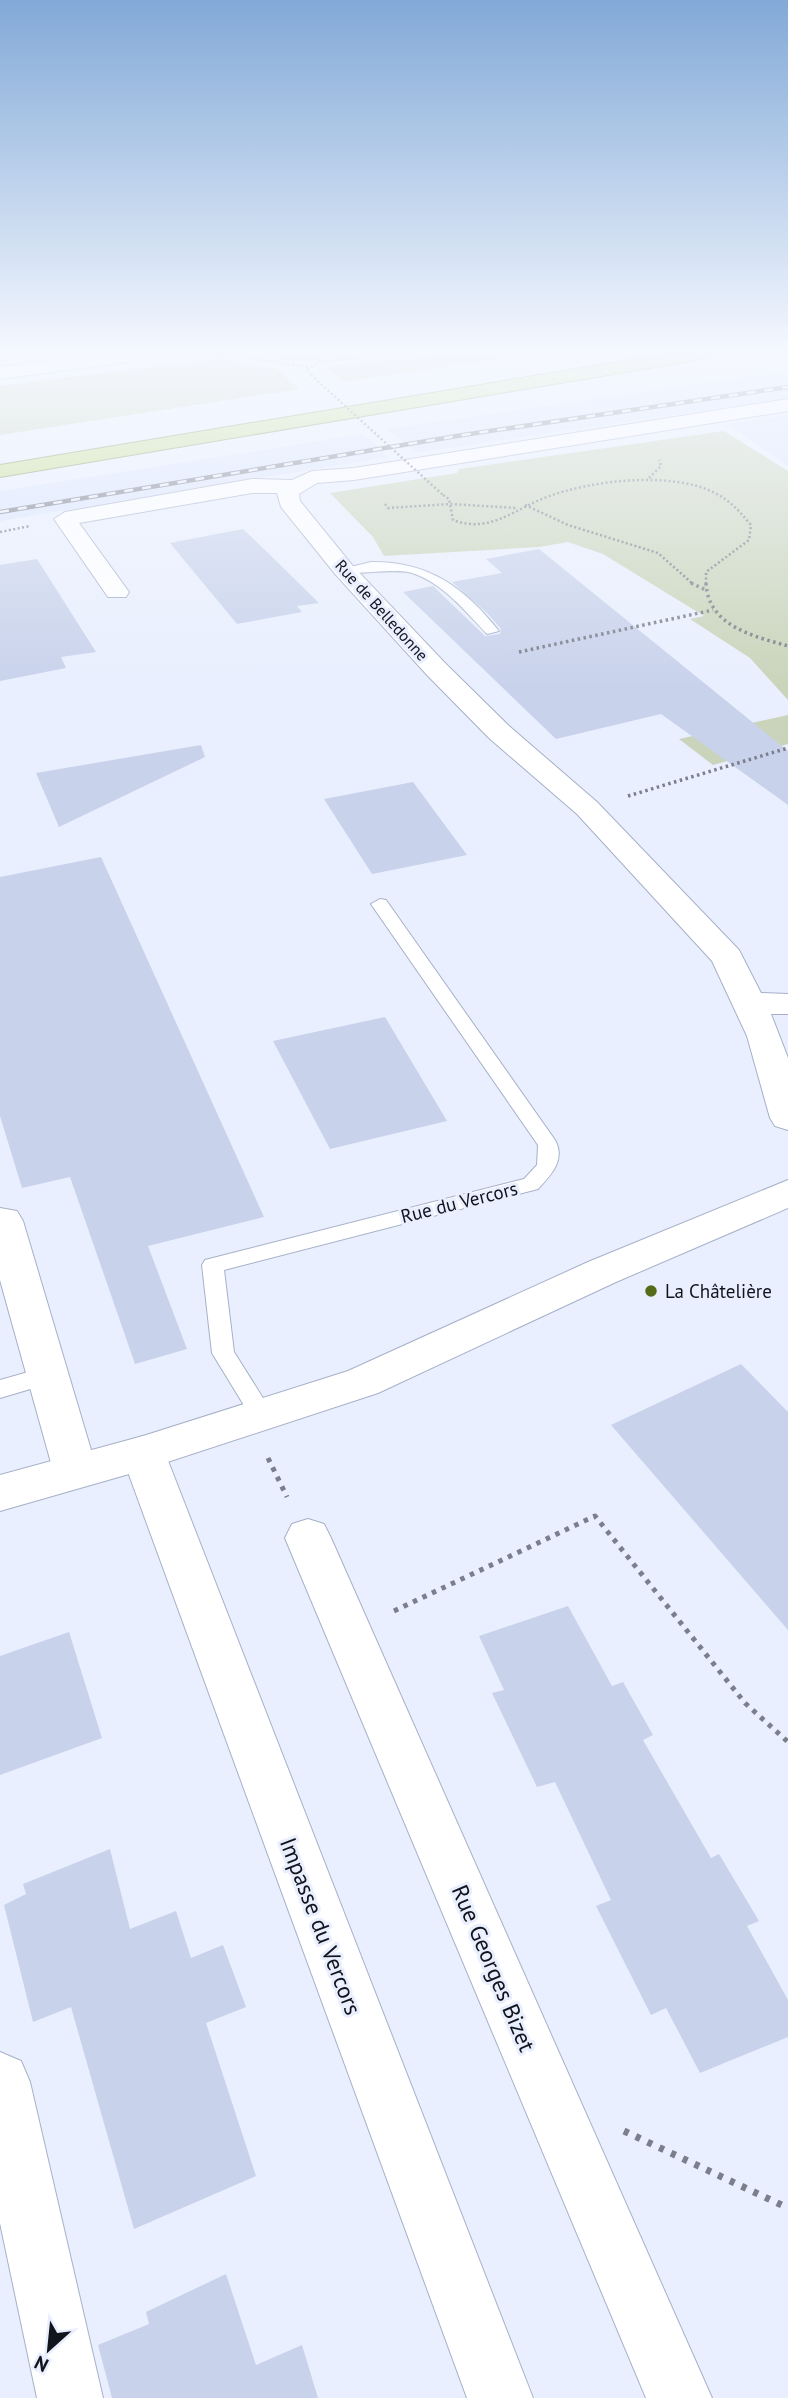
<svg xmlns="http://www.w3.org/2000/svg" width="788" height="2398" font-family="'PT Sans',sans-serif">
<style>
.built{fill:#d9e4fd}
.green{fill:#cad4ba}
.building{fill:#c8d2eb}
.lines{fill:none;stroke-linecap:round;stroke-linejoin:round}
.service-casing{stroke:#a6b0c7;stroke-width:2}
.minor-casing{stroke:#a6b0c7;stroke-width:2}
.tertiary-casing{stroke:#a6b0c7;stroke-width:2}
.trunk-casing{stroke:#7b9151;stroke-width:2}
.path-far3{stroke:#7b7f8b;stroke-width:2.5;stroke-dasharray:2 2.5;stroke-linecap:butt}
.path-far2{stroke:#7b7f8b;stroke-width:3.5;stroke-dasharray:2.5 3.5;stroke-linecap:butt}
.path-far1{stroke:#7b7f8b;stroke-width:5;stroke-dasharray:4.5 6;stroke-linecap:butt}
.path{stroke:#7b7f8b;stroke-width:7;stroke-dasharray:5 8;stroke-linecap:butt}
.service{fill:#fff;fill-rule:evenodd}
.minor{fill:#fff;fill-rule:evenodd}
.tertiary{fill:#fff;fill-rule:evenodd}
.trunk{fill:#c3de8a;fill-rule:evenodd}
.rail-casing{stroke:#747883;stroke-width:4.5}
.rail{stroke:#e9effe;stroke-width:2.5;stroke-dasharray:9;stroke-linecap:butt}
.path-bridge{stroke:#7b7f8b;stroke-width:2.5;stroke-dasharray:2 2.5;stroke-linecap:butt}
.poi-dot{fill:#556b1a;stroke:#e9effe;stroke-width:2.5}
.labels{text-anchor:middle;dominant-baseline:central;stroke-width:6;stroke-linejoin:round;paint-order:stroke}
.far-street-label{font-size:16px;fill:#11141c;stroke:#e9effe}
.street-label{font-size:19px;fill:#11141c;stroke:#e9effe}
.poi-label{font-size:19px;fill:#11141c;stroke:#e9effe;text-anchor:start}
.near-street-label{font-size:23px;fill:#11141c;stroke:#e9effe}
</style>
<rect width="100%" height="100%" fill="#e9effe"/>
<!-- built -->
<g class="built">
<path d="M 788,371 L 788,398 L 415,453 L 388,429 Z"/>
<path d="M 788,415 L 788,466 L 728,424 Z"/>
<path d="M 364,434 L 388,457 L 0,521 L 0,491 Z"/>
</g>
<!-- green -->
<g class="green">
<path d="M 243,353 L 383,353 L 293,362 Z"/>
<path d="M 451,353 L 537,353 L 344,382 L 325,366 Z"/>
<path d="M 213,356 L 277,369 L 299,389 L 0,435 L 0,386 L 206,360 Z"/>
<path d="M 724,431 L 788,471 L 788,700 L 750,658 L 690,619 L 704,616 L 603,554 L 568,542 L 539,547 L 384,556 L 373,537 L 330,493 L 457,473 L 459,469 Z"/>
<path d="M 788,715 L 788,744 L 713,765 L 679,739 Z"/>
</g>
<!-- building -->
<g class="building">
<path d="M 243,529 L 265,550 L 319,603 L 297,606 L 302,612 L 237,624 L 170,543 Z"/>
<path d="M 539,549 L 788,751 L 788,805 L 661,714 L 556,739 L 403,592 L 433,586 L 485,636 L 500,634 L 501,629 L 488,614 L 452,582 L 502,573 L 486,559 Z"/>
<path d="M 37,559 L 96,652 L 61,657 L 66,668 L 0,681 L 0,565 Z"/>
<path d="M 201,745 L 205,757 L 59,827 L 36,773 Z"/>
<path d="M 413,782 L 467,855 L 372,874 L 324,799 Z"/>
<path d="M 101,857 L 264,1217 L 148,1246 L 187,1349 L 135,1364 L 70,1177 L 22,1188 L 0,1116 L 0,877 Z"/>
<path d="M 385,1017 L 447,1121 L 330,1149 L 273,1041 Z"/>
<path d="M 741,1364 L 788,1412 L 788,1630 L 611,1425 Z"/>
<path d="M 568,1606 L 612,1686 L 623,1682 L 653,1735 L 643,1740 L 711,1858 L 719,1854 L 759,1921 L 747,1926 L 788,2000 L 788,2037 L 700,2073 L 666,2008 L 651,2015 L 596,1906 L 611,1900 L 555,1782 L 537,1787 L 492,1693 L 504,1690 L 479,1636 Z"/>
<path d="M 69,1632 L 102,1738 L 0,1775 L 0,1656 Z"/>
<path d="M 110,1849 L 130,1929 L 176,1911 L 191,1958 L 223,1945 L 246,2007 L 206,2023 L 256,2176 L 134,2229 L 71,2007 L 33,2022 L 4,1905 L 26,1894 L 23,1884 Z"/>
<path d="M 226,2274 L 256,2365 L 302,2345 L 318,2398 L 112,2398 L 98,2345 L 149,2324 L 146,2312 Z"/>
</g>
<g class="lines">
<!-- service casing -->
<g class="service-casing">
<g id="service">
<path d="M 371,562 C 428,561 464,587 499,631 L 487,634 C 465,611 443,583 412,573 C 393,567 347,578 338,570 Z"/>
<path d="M 380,899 L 386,900 L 555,1140 C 566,1160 551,1175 538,1189 L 224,1270 L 234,1352 L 273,1414 L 269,1420 L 261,1423 L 253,1420 L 212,1353 L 202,1265 L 205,1260 L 524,1179 L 537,1165 L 538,1145 L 371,904 Z"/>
<path d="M 46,1367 L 54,1370 L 58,1376 L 54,1382 L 0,1398 L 0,1380 Z"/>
</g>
</g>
<!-- minor casing -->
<g class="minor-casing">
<g id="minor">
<path d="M 110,353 L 157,353 L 148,359 L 0,379 L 0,367 Z"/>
<path d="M 788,399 L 788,411 L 354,480 L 317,483 L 299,494 L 300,501 L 352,565 L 445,663 L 509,726 L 597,802 L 739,950 L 761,993 L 788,994 L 788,1014 L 771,1014 L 788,1058 L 788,1130 L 775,1126 L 770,1118 L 747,1036 L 712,961 L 577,814 L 489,738 L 427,675 L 336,575 L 281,507 L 277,493 L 252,493 L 79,523 L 129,592 L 126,597 L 108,597 L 54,519 L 65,512 L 252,479 L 292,480 L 312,471 L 354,468 Z"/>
<path d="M 0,1208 L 17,1211 L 23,1221 L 97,1470 L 91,1483 L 75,1488 L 59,1483 L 53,1470 L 0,1280 Z"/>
<path d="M 143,1436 L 159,1441 L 165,1453 L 533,2398 L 467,2398 L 121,1453 L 127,1441 Z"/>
<path d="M 308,1519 L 324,1524 L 331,1538 L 712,2398 L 646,2398 L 285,1538 L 292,1524 Z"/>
<path d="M 0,2052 L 21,2061 L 30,2082 L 103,2398 L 37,2398 L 0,2223 Z"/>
</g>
</g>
<!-- tertiary casing -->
<g class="tertiary-casing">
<path id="tertiary" d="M 788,1180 L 788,1208 L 616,1282 L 378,1393 L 143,1470 L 0,1511 L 0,1475 L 143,1436 L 348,1371 L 588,1262 Z"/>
</g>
<!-- trunk casing -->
<g class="trunk-casing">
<path id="trunk" d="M 672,353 L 712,353 L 703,359 L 0,477 L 0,465 Z"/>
</g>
<!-- path-far3 -->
<g class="path-far3">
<path d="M 212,353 L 309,367"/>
<path d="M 311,375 L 306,369 L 321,362 L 411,353"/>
<path d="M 649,478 L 661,466 L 659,460"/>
<path d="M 443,495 L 449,499 L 453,520 C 490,534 514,509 547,497 C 591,480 673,471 715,493 C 731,501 740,512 751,525 L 749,540 L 706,572 L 706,584"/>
<path d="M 385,504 L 388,508 L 450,504 L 517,508"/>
<path d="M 525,505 L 568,525 L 658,553 L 693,584"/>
<path d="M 0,532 L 30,526"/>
</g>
<!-- path-far2 -->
<g class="path-far2">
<path d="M 691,583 L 706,590"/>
<path d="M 706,583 C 708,626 753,636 788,646"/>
<path d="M 519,652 L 713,610"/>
<path d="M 628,796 L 788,748"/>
</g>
<!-- path-far1 -->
<g class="path-far1">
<path d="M 268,1458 L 287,1497"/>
<path d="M 394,1611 L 595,1516 L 745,1703 L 788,1742"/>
</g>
<!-- path -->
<path class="path" d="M 624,2131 L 788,2208"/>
<!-- service -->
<use href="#service" class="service"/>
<!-- minor -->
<use href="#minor" class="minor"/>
<!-- tertiary -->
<use href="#tertiary" class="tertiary"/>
<!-- trunk -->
<use href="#trunk" class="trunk"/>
<!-- rail casing -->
<g class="rail-casing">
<path id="rail" d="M 0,512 L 463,435 L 788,387"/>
</g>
<!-- rail -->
<use href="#rail" class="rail"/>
<!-- path-bridge -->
<path class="path-bridge" d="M 311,375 L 443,495"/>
</g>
<!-- sky -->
<linearGradient id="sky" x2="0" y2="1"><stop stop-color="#82a9d7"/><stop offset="0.51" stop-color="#f5f8ff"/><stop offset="1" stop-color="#f5f8ff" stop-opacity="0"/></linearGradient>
<rect width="788" height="688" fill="url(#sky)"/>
<!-- markers -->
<circle class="poi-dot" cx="651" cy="1291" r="7"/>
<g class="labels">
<!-- far-street labels -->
<g class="far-street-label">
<text transform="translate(382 610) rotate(48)">Rue de Belledonne</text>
</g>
<!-- street labels -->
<g class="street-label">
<text transform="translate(459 1202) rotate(-14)">Rue du Vercors</text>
</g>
<!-- poi labels -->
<g class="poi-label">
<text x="665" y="1291">La Châtelière</text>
</g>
<!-- near-street labels -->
<g class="near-street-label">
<text transform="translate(321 1926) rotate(69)">Impasse du Vercors</text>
<text transform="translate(494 1968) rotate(67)">Rue Georges Bizet</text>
</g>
</g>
<!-- north arrow -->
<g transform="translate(49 2349) rotate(207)" stroke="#e9effe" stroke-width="5" paint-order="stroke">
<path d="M0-5L12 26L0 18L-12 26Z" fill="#11141c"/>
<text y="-10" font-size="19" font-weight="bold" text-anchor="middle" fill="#11141c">N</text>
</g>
</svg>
